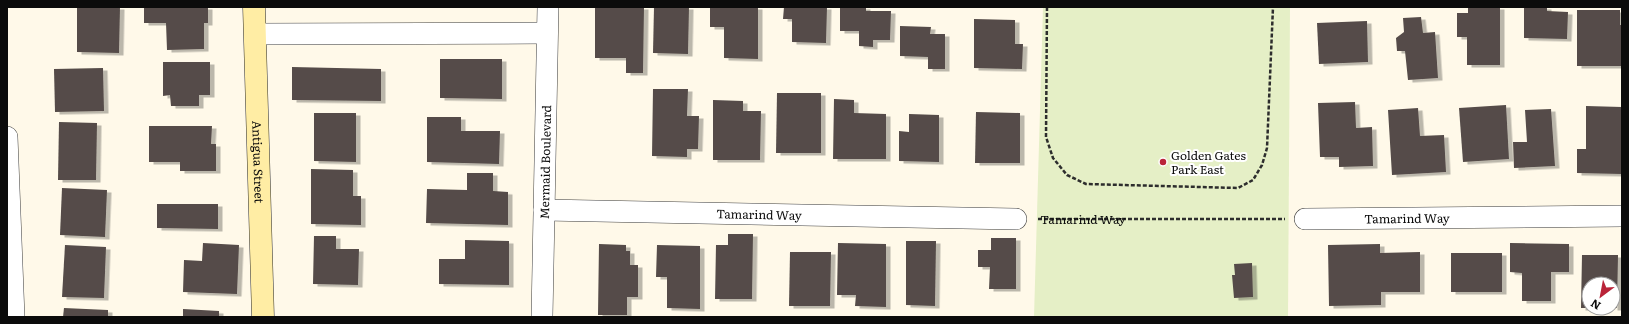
<svg xmlns="http://www.w3.org/2000/svg" width="1629" height="324" font-family="Literata,serif">
<style>
.pitch{fill:#e5efc6}
.building{fill:#544b48;filter:url(#shadow)}
.lines{fill:none;stroke-linecap:round;stroke-linejoin:round}
.street-casing{stroke:#3e3e3e;stroke-width:22}
.secondary-casing{stroke:#2d2d2d;stroke-width:23}
.path{stroke:#2d2d2d;stroke-width:2.5;stroke-dasharray:4 2;stroke-linecap:butt}
.street{stroke:#fff;stroke-width:21}
.secondary{stroke:#ffeda4;stroke-width:22}
.poi-dot{fill:#ba2439;stroke:#fff;stroke-width:1.5}
.labels{text-anchor:middle;dominant-baseline:central;stroke-width:4;stroke-linejoin:round;paint-order:stroke}
.poi-label{font-size:12px;fill:#0b0b0b;stroke:#fff;text-anchor:start}
.street-label{font-size:12px;fill:#0b0b0b;stroke:#fff}
</style>
<defs>
<filter id="shadow"><feDropShadow dx="4.5" dy="2.5" stdDeviation="0" flood-color="#0004"/></filter>
</defs>
<rect width="100%" height="100%" fill="#fff9e9"/>
<!-- pitch -->
<path class="pitch" d="M 1043,7 L 1290,7 L 1288,317 L 1034,317 Z"/>
<!-- building -->
<g class="building">
<path d="M 77,7 L 120,7 L 119,53 L 77,52 Z"/>
<path d="M 144,7 L 208,7 L 208,23 L 204,23 L 204,49 L 167,50 L 166,23 L 144,23 Z"/>
<path d="M 595,7 L 644,7 L 643,73 L 626,73 L 626,58 L 595,58 Z"/>
<path d="M 654,7 L 689,7 L 688,54 L 653,53 Z"/>
<path d="M 710,7 L 758,7 L 758,59 L 724,58 L 724,27 L 710,27 Z"/>
<path d="M 784,7 L 827,7 L 826,43 L 792,42 L 792,19 L 783,19 Z"/>
<path d="M 840,7 L 866,7 L 866,11 L 891,11 L 890,40 L 873,40 L 873,47 L 859,46 L 859,31 L 840,31 Z"/>
<path d="M 1468,7 L 1500,7 L 1500,65 L 1467,65 L 1467,37 L 1457,37 L 1457,13 L 1468,13 Z"/>
<path d="M 1524,7 L 1547,7 L 1547,11 L 1568,12 L 1567,39 L 1524,38 Z"/>
<path d="M 1577,10 L 1620,10 L 1620,25 L 1622,25 L 1622,66 L 1577,66 Z"/>
<path d="M 1421,17 L 1423,33 L 1435,32 L 1438,78 L 1408,80 L 1405,51 L 1397,51 L 1396,38 L 1404,32 L 1403,18 Z"/>
<path d="M 974,19 L 1015,20 L 1015,44 L 1023,44 L 1022,69 L 974,68 Z"/>
<path d="M 1367,21 L 1368,62 L 1319,64 L 1317,23 Z"/>
<path d="M 900,26 L 931,27 L 930,34 L 945,34 L 945,69 L 928,69 L 928,57 L 900,56 Z"/>
<path d="M 440,59 L 502,59 L 502,99 L 440,98 Z"/>
<path d="M 163,62 L 210,62 L 210,95 L 199,95 L 199,106 L 171,106 L 170,95 L 163,96 Z"/>
<path d="M 292,67 L 381,69 L 381,101 L 292,100 Z"/>
<path d="M 103,68 L 104,111 L 55,112 L 54,69 Z"/>
<path d="M 653,89 L 688,89 L 687,116 L 699,116 L 698,149 L 687,149 L 687,157 L 652,156 Z"/>
<path d="M 777,93 L 821,93 L 821,153 L 776,153 Z"/>
<path d="M 834,99 L 854,100 L 854,113 L 886,114 L 886,159 L 833,159 Z"/>
<path d="M 713,100 L 743,101 L 743,111 L 761,111 L 760,160 L 713,160 Z"/>
<path d="M 1355,102 L 1356,128 L 1372,127 L 1373,166 L 1339,167 L 1339,157 L 1320,157 L 1318,103 Z"/>
<path d="M 1506,105 L 1509,159 L 1463,162 L 1459,108 Z"/>
<path d="M 1586,106 L 1622,107 L 1622,174 L 1577,173 L 1577,149 L 1586,149 Z"/>
<path d="M 1418,108 L 1420,136 L 1444,135 L 1446,172 L 1392,175 L 1388,110 Z"/>
<path d="M 1551,109 L 1555,166 L 1514,168 L 1513,142 L 1527,142 L 1525,110 Z"/>
<path d="M 976,112 L 1020,113 L 1020,163 L 975,163 Z"/>
<path d="M 314,113 L 356,113 L 356,162 L 314,161 Z"/>
<path d="M 909,114 L 939,115 L 939,162 L 899,161 L 899,131 L 909,132 Z"/>
<path d="M 427,117 L 461,117 L 461,131 L 500,131 L 499,164 L 427,162 Z"/>
<path d="M 59,122 L 97,123 L 96,180 L 58,180 Z"/>
<path d="M 149,126 L 212,126 L 211,144 L 216,144 L 216,171 L 180,171 L 180,162 L 149,162 Z"/>
<path d="M 311,169 L 353,170 L 353,196 L 361,196 L 361,225 L 311,224 Z"/>
<path d="M 467,173 L 493,173 L 493,191 L 508,192 L 508,225 L 426,223 L 427,189 L 467,190 Z"/>
<path d="M 62,188 L 107,190 L 105,237 L 60,235 Z"/>
<path d="M 157,204 L 218,204 L 218,229 L 157,228 Z"/>
<path d="M 728,234 L 753,234 L 752,299 L 715,299 L 716,245 L 728,245 Z"/>
<path d="M 314,236 L 336,236 L 336,249 L 359,249 L 358,285 L 313,284 Z"/>
<path d="M 991,238 L 1016,238 L 1016,289 L 989,289 L 990,267 L 978,267 L 978,250 L 991,250 Z"/>
<path d="M 465,240 L 509,241 L 509,285 L 439,284 L 439,259 L 465,259 Z"/>
<path d="M 906,241 L 936,241 L 935,306 L 906,305 Z"/>
<path d="M 203,243 L 239,245 L 237,294 L 183,292 L 184,260 L 202,261 Z"/>
<path d="M 838,243 L 886,244 L 886,307 L 855,306 L 856,295 L 837,295 Z"/>
<path d="M 1510,243 L 1569,244 L 1569,272 L 1551,272 L 1551,301 L 1522,301 L 1522,273 L 1510,272 Z"/>
<path d="M 599,244 L 626,245 L 626,251 L 630,251 L 630,265 L 638,265 L 638,297 L 627,297 L 627,315 L 598,315 Z"/>
<path d="M 1380,244 L 1380,253 L 1420,252 L 1420,292 L 1381,292 L 1381,305 L 1329,306 L 1328,245 Z"/>
<path d="M 65,245 L 106,247 L 104,298 L 62,297 Z"/>
<path d="M 657,245 L 700,246 L 700,309 L 667,308 L 667,277 L 656,277 Z"/>
<path d="M 790,252 L 831,252 L 830,306 L 789,306 Z"/>
<rect x="1451" y="253" width="51" height="39"/>
<path d="M 1582,255 L 1618,255 L 1617,308 L 1613,308 L 1613,284 L 1589,284 L 1589,308 L 1581,308 Z"/>
<path d="M 1252,263 L 1253,297 L 1234,298 L 1232,275 L 1235,275 L 1234,264 Z"/>
<path d="M 64,308 L 108,310 L 108,317 L 63,317 Z"/>
<path d="M 183,309 L 219,311 L 219,317 L 183,317 Z"/>
</g>
<g class="lines">
<!-- street casing -->
<g class="street-casing">
<g id="street">
<path d="M 255,34 L 547,33"/>
<path d="M 7,137 L 14,317"/>
<path id="s2" d="M 544,210 L 1016,219"/>
<path id="s3" d="M 1305,219 L 1622,216"/>
<path id="s4" d="M 542,317 L 548,7"/>
</g>
</g>
<!-- secondary casing -->
<g class="secondary-casing">
<g id="secondary">
<path id="s5" d="M 254,7 L 263,317"/>
</g>
</g>
<!-- path -->
<g class="path">
<path d="M 1047,7 L 1046,137 L 1053,158 L 1067,175 L 1086,184 L 1238,188 L 1253,180 L 1262,165 L 1267,148 L 1273,7"/>
<path id="s1" d="M 1038,219 L 1285,219"/>
</g>
<!-- street -->
<use href="#street" class="street"/>
<!-- secondary -->
<use href="#secondary" class="secondary"/>
</g>
<!-- markers -->
<circle class="poi-dot" cx="1163" cy="162" r="4"/>
<g class="labels">
<!-- poi labels -->
<g class="poi-label">
<text x="1171" y="155">Golden Gates<tspan x="1171" dy="14">Park East</tspan></text>
</g>
<!-- street labels -->
<g class="street-label">
<text stroke="none"><textPath href="#s5" startOffset="155">Antigua Street</textPath></text>
<text stroke="none"><textPath href="#s4" startOffset="155">Mermaid Boulevard</textPath></text>
<text stroke="none"><textPath href="#s2" startOffset="215">Tamarind Way</textPath></text>
<text stroke="none"><textPath href="#s3" startOffset="102">Tamarind Way</textPath></text>
<text stroke="none"><textPath href="#s1" startOffset="45">Tamarind Way</textPath></text>
</g>
</g>
<!-- border -->
<rect width="1629" height="324" fill="none" stroke="#0b0b0b" stroke-width="16"/>
<!-- north arrow -->
<g transform="translate(1601 296) rotate(212)"><circle r="19" fill="#ffffff" stroke="#9d9d9d"/>
<path d="M0-3L7 15L0 10L-7 15Z" fill="#ba2439"/>
<text y="-6" font-size="11" font-weight="bold" text-anchor="middle" fill="#0b0b0b">N</text>
</g>
</svg>
